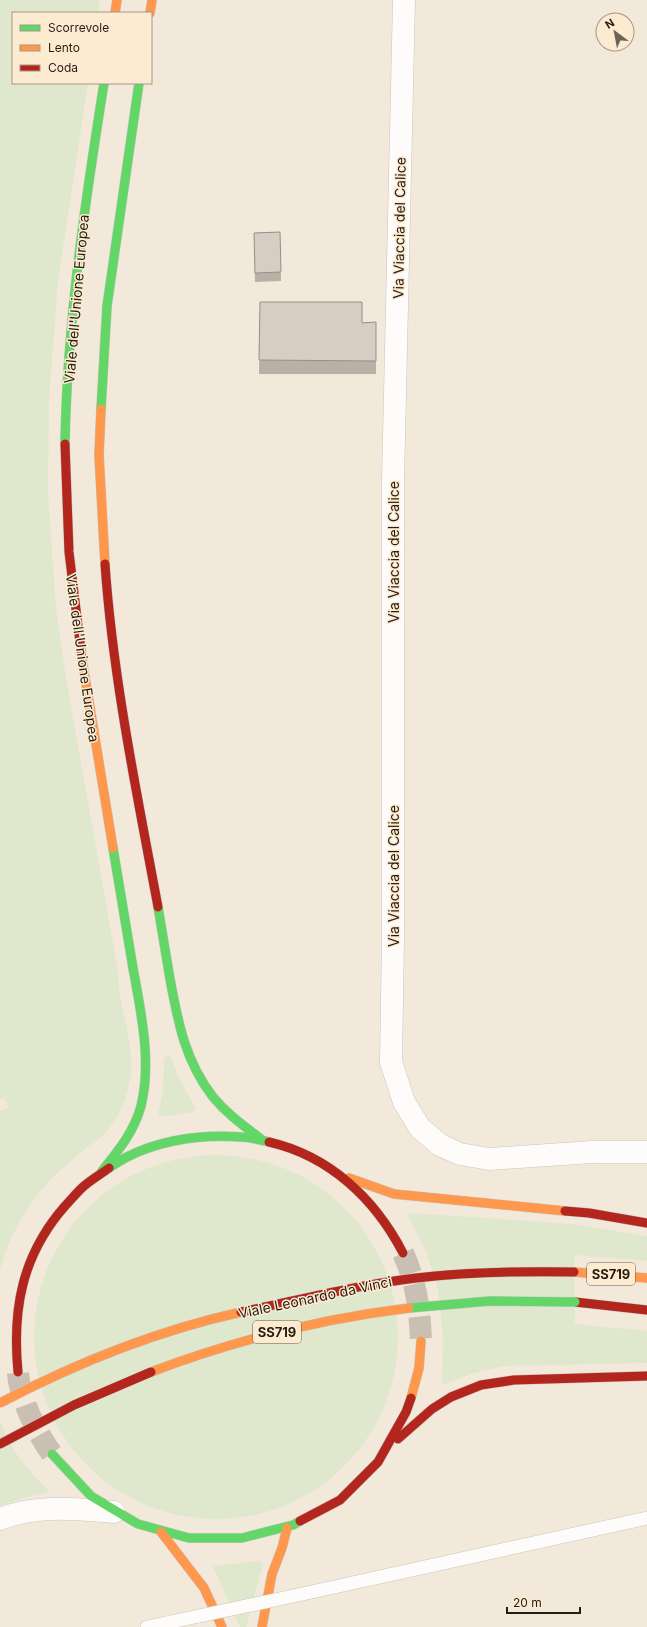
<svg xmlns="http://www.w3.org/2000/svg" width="647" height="1627" font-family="Inter,sans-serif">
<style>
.green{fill:#dfe8cd}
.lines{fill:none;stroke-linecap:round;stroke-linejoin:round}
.primary-tunnel{stroke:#c9c0b3;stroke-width:22;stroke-dasharray:22 11;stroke-linecap:butt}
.lane-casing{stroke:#cdc5b9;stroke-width:14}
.street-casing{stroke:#cdc5b9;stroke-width:23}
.fast-casing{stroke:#cac5be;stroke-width:10}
.slow-casing{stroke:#cac5be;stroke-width:10}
.jam-casing{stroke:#cac5be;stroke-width:10}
.lane{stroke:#fdfcfa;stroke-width:13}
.street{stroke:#fdfcfa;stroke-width:22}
.fast{stroke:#63d668;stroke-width:9}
.slow{stroke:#ff974d;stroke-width:9}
.jam{stroke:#b3261e;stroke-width:9}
.lane-bridge-casing{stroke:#cdc5b9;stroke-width:14;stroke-linecap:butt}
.fast-bridge-casing{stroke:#cac5be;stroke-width:10;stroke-linecap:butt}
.slow-bridge-casing{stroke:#cac5be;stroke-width:10;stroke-linecap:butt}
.jam-bridge-casing{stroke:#cac5be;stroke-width:10;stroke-linecap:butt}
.lane-bridge{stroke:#fdfcfa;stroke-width:13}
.fast-bridge{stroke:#63d668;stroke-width:9}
.slow-bridge{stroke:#ff974d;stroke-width:9}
.jam-bridge{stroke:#b3261e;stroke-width:9}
.wall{fill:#bab0a8}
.building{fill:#d8cdc3;stroke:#979088}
.labels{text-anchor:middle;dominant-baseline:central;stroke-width:3;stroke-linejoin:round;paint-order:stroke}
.shield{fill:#fcead1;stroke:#665a4b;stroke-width:1}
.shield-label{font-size:13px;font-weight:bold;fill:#251d11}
.street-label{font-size:14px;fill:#251d11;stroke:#fcead1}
</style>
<rect width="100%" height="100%" fill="#f2e9db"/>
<!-- green -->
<g class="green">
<path d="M 0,0 L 100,0 L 98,13 L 13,13 L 13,83 L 88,83 L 58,281 L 49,400 L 48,493 L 56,609 L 66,678 L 118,971 C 118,1005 134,1040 131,1074 C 128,1094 120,1117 106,1132 C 100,1139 92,1144 85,1149 C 70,1161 55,1174 42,1189 C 22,1213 9,1239 0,1269 L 0,1111 L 9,1107 L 4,1098 L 0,1100 Z"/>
<path d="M 167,1056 L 170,1056 L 171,1058 L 181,1082 L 196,1108 L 193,1112 L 162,1117 L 158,1113 L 163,1091 L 164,1059 Z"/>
<circle cx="216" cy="1337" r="182"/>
<path d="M 412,1213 L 572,1224 L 647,1236 L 647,1261 L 574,1255 L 575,1324 L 647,1331 L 647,1363 L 505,1366 L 474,1373 L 442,1385 L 443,1338 L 438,1289 L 426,1251 L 409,1217 L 408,1214 Z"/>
<path d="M 0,1420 C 9,1449 28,1470 49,1491 L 49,1493 L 22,1498 L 0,1506 Z"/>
<path d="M 258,1561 L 263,1563 L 246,1627 L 240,1627 L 213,1566 Z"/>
</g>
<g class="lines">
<!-- primary-tunnel -->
<g class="primary-tunnel">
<path d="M 403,1253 C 416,1281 420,1310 421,1341"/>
<path d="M 18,1373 C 20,1400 37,1433 52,1454"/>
</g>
<!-- lane casing -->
<g class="lane-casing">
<g id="lane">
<path d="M 298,1595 L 647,1518"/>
<path d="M 147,1627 L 199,1616"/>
</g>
</g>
<!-- street casing -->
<g class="street-casing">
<g id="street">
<path d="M 404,0 L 393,481 L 393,938 L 391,1062 L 404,1102 L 420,1128 L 440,1145 L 460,1154 L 489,1159 L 592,1152 L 647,1152"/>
<path d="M 0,1519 C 37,1504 75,1509 114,1512"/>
</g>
</g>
<!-- fast casing -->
<g class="fast-casing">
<g id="fast">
<path d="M 101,409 L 107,306 L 139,83"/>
<path d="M 65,444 C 67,322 85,203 104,83"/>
<path d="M 158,907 C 162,931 166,955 170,979 C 178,1022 185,1061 213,1097 C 227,1114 244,1126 261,1139"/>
<path d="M 109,1168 C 147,1141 196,1134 241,1137 C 250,1137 260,1140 269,1142"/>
<path d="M 102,1171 C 118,1151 134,1132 141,1106 C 152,1061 141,1013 133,968 C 126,928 120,888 113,848"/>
<path d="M 52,1454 L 91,1496 L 138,1524 L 189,1538 L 242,1538 L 293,1525 L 300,1521"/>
</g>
</g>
<!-- slow casing -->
<g class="slow-casing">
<g id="slow">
<path d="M 115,13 L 117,0"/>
<path d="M 150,13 L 152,0"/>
<path d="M 101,409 L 99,455 L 105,564"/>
<path d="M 82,659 L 113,848"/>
<path d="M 349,1178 L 394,1194 L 565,1211"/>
<path d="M 574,1272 L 647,1278"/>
<path d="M 411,1398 L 419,1368 L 421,1341"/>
<path d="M 161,1532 L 204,1588 L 222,1627"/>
<path d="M 262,1627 L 272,1574 L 282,1548 L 287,1528"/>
</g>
</g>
<!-- jam casing -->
<g class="jam-casing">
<g id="jam">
<path d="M 65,444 L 69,552 L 82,659"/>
<path d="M 105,564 C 113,679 137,794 158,907"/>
<path d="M 269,1142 C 330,1156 375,1199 403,1253"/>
<path d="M 565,1211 L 589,1213 L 647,1223"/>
<path d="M 575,1302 L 647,1310"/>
<path d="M 18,1372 C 12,1309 22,1255 65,1206 C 71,1200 77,1192 84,1186 C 92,1179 101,1174 109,1168"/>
<path d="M 398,1439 L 432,1409 L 451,1397 L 481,1385 L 514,1380 L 647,1376"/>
<path d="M 300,1521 L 340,1500 L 378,1462 L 406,1412 L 411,1398"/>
</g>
</g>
<!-- lane -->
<use href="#lane" class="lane"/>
<!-- street -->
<use href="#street" class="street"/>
<!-- fast -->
<use href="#fast" class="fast"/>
<!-- slow -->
<use href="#slow" class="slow"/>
<!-- jam -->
<use href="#jam" class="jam"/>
<!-- lane-bridge casing -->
<g class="lane-bridge-casing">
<path id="lane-bridge" d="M 199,1616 L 298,1595"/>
</g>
<!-- fast-bridge casing -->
<g class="fast-bridge-casing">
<path id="fast-bridge" d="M 409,1308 L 490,1301 L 575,1302"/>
</g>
<!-- slow-bridge casing -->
<g class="slow-bridge-casing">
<g id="slow-bridge">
<path d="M 151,1372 C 235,1340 320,1319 409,1308"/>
<path d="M 0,1403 C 76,1363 156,1331 241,1312"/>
</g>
</g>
<!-- jam-bridge casing -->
<g class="jam-bridge-casing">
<g id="jam-bridge">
<path d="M 241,1312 C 299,1300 357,1285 416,1278 C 469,1272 521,1271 574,1272"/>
<path d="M 0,1444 L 74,1405 L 151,1372"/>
</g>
</g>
<!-- lane-bridge -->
<use href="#lane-bridge" class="lane-bridge"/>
<!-- fast-bridge -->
<use href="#fast-bridge" class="fast-bridge"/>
<!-- slow-bridge -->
<use href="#slow-bridge" class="slow-bridge"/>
<!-- jam-bridge -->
<use href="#jam-bridge" class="jam-bridge"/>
</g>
<!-- wall -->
<g class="wall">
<path d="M 280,232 L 281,281 L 255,282 L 254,233 Z"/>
<path d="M 260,302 L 362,323 L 376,322 L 376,374 L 259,374 Z"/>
</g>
<!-- building -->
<g class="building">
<path d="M 280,232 L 281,272 L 255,273 L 254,233 Z"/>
<path d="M 260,302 L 362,302 L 362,323 L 376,322 L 376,361 L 259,360 Z"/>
</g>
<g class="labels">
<!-- shield labels -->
<g class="shield">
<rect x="587" y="1263" width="48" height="22" rx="3"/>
<rect x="253" y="1321" width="48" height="22" rx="3"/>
</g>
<g class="shield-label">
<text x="611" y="1274">SS719</text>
<text x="277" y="1332">SS719</text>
</g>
<!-- street labels -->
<g class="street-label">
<text transform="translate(399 228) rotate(-89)">Via Viaccia del Calice</text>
<text transform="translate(76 299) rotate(-85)">Viale dell'Unione Europea</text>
<text transform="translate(393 552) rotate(-90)">Via Viaccia del Calice</text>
<text transform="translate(83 658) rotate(82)">Viale dell'Unione Europea</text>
<text transform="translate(393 876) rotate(-90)">Via Viaccia del Calice</text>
<text transform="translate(315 1297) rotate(-12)">Viale Leonardo da Vinci</text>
</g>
</g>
<!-- legend -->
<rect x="12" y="12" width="140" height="72" fill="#fcead1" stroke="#a69884"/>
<rect x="20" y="25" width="20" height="6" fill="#63d668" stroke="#a69884"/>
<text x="48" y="32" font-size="12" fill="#251d11">Scorrevole</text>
<rect x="20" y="45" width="20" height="6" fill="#ff974d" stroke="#a69884"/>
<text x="48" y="52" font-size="12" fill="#251d11">Lento</text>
<rect x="20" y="65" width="20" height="6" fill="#b3261e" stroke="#a69884"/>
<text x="48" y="72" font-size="12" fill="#251d11">Coda</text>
<!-- north arrow -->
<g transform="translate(615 32) rotate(328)"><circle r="19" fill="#fcead1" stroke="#a69884"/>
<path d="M0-3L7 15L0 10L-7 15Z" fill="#6d6458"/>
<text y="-6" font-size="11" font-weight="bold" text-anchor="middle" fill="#251d11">N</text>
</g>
<!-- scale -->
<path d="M507 1607v6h73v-6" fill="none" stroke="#251d11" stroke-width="2"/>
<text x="513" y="1607" font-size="12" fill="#251d11" stroke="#fcead1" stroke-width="3" paint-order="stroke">20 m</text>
</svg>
